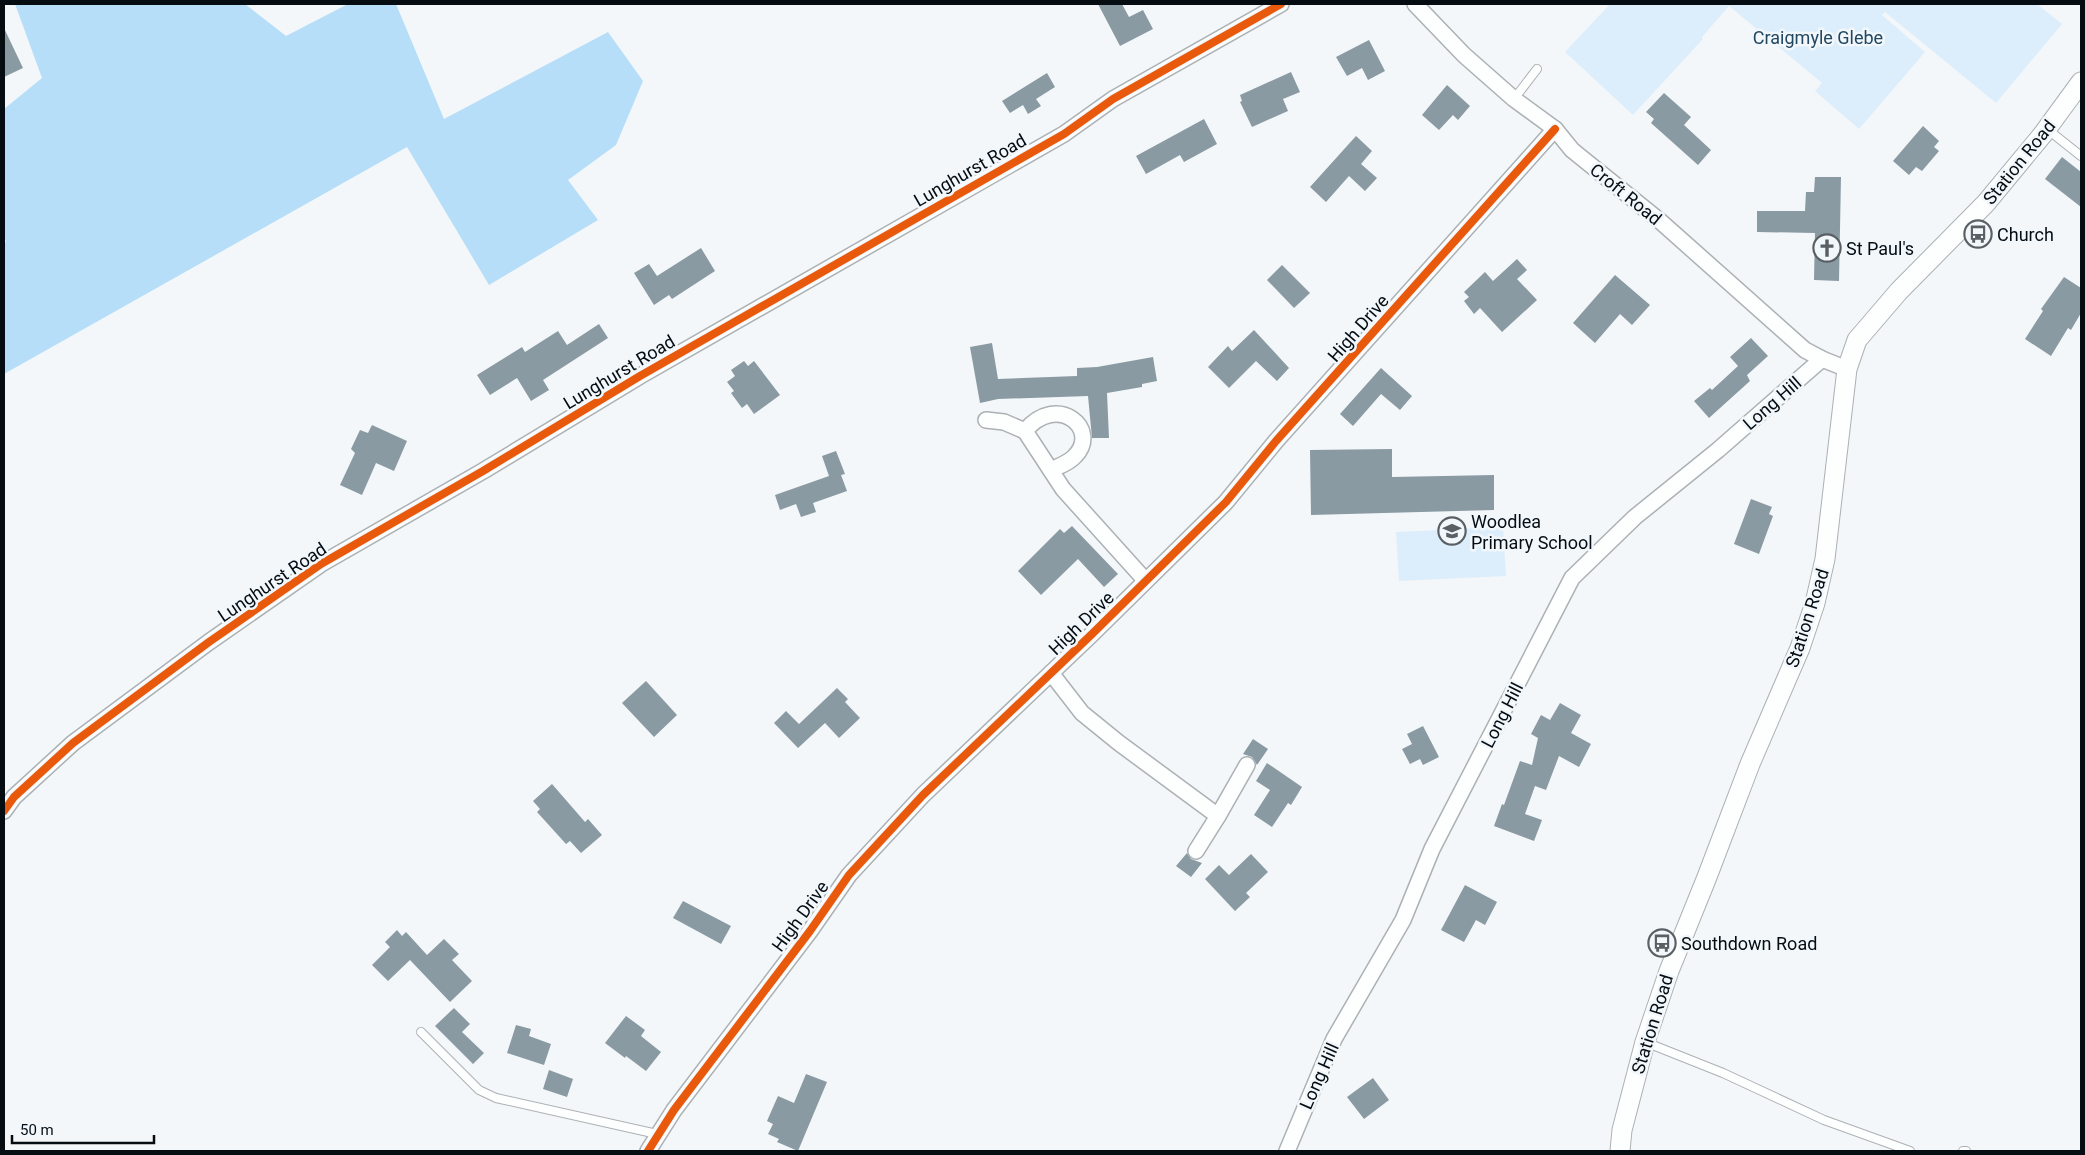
<svg xmlns="http://www.w3.org/2000/svg" width="2085" height="1155" font-family="Roboto,sans-serif">
<style>
.green{fill:#dceefb}
.forest{fill:#b6def9}
.building{fill:#899aa3}
.lines{fill:none;stroke-linecap:round;stroke-linejoin:round}
.service-casing{stroke:#abb1b5;stroke-width:10}
.minor-casing{stroke:#abb1b5;stroke-width:18}
.tertiary-casing{stroke:#abb1b5;stroke-width:21}
.service{stroke:#fdfefe;stroke-width:8}
.minor{stroke:#fdfefe;stroke-width:15}
.tertiary{stroke:#fdfefe;stroke-width:19}
.cycleway-casing{stroke:#f2f7fb;stroke-width:11}
.cycleway{stroke:#e8590c;stroke-width:8}
.labels{text-anchor:middle;dominant-baseline:central;stroke-width:5;stroke-linejoin:round;paint-order:stroke}
.park-label{font-size:18px;fill:#224861;stroke:#f2f7fb}
.street-label{font-size:18px;fill:#050d13;stroke:#f2f7fb}
.poi-label{font-size:18px;fill:#050d13;stroke:#f2f7fb;text-anchor:start}
</style>
<rect width="100%" height="100%" fill="#f4f7f9"/>
<!-- green -->
<g class="green">
<path d="M 1610,4 L 2037,4 L 2062,24 L 1996,103 L 1885,12 L 1882,15 L 1925,52 L 1859,129 L 1815,91 L 1822,83 L 1729,6 L 1702,37 L 1703,39 L 1633,115 L 1565,52 Z"/>
<path d="M 1503,527 L 1506,576 L 1399,581 L 1396,532 Z"/>
</g>
<!-- forest -->
<path class="forest" d="M 15,4 L 245,4 L 286,36 L 348,4 L 396,4 L 444,119 L 608,32 L 643,81 L 616,145 L 568,180 L 598,220 L 489,285 L 407,147 L 4,374 L 4,244 L 6,241 L 4,237 L 4,109 L 42,78 Z"/>
<!-- building -->
<g class="building">
<path d="M 1098,4 L 1122,4 L 1129,17 L 1143,10 L 1153,29 L 1120,46 Z"/>
<path d="M 4,28 L 23,68 L 4,77 Z"/>
<path d="M 1369,40 L 1385,71 L 1368,80 L 1362,68 L 1347,76 L 1336,57 Z"/>
<path d="M 1291,72 L 1300,92 L 1283,99 L 1288,111 L 1252,127 L 1240,102 L 1242,101 L 1240,95 Z"/>
<path d="M 1047,73 L 1055,87 L 1036,99 L 1041,106 L 1028,114 L 1023,105 L 1010,113 L 1002,101 Z"/>
<path d="M 1447,85 L 1470,106 L 1458,120 L 1453,115 L 1439,130 L 1422,115 Z"/>
<path d="M 1664,93 L 1691,117 L 1684,125 L 1711,150 L 1698,165 L 1651,123 L 1654,119 L 1646,112 Z"/>
<path d="M 1204,119 L 1217,144 L 1184,162 L 1180,155 L 1146,174 L 1136,156 Z"/>
<path d="M 1923,126 L 1939,141 L 1934,147 L 1939,151 L 1922,171 L 1916,167 L 1909,175 L 1893,161 Z"/>
<path d="M 1356,136 L 1372,151 L 1361,164 L 1377,178 L 1365,191 L 1349,176 L 1326,202 L 1310,187 Z"/>
<path d="M 2062,157 L 2081,172 L 2081,207 L 2045,179 Z"/>
<path d="M 1815,177 L 1841,177 L 1839,281 L 1814,280 L 1815,233 L 1757,232 L 1757,211 L 1805,211 L 1806,192 L 1814,192 Z"/>
<path d="M 701,248 L 715,271 L 672,299 L 669,295 L 654,305 L 634,273 L 649,264 L 657,276 Z"/>
<path d="M 1517,259 L 1527,270 L 1517,279 L 1537,300 L 1502,332 L 1480,308 L 1474,314 L 1464,301 L 1469,297 L 1464,292 L 1485,272 L 1493,281 Z"/>
<path d="M 1282,265 L 1310,293 L 1294,308 L 1267,280 Z"/>
<path d="M 1615,275 L 1650,305 L 1632,325 L 1620,314 L 1595,343 L 1573,323 Z"/>
<path d="M 2064,277 L 2081,288 L 2081,313 L 2071,330 L 2068,328 L 2051,356 L 2025,339 L 2043,311 L 2041,309 Z"/>
<path d="M 599,324 L 608,338 L 543,380 L 549,390 L 531,401 L 517,378 L 490,395 L 477,375 L 522,347 L 525,352 L 558,331 L 567,345 Z"/>
<path d="M 1254,330 L 1289,368 L 1277,381 L 1256,361 L 1229,388 L 1208,367 L 1228,346 L 1232,351 Z"/>
<path d="M 1751,338 L 1768,356 L 1747,375 L 1750,381 L 1709,418 L 1694,401 L 1710,388 L 1712,390 L 1738,366 L 1730,357 Z"/>
<path d="M 992,343 L 998,379 L 1077,376 L 1077,368 L 1097,367 L 1153,357 L 1157,381 L 1142,384 L 1142,387 L 1107,393 L 1109,438 L 1092,438 L 1088,396 L 998,399 L 980,403 L 970,347 Z"/>
<path d="M 744,361 L 748,366 L 754,361 L 780,395 L 754,414 L 747,404 L 742,408 L 731,393 L 734,391 L 727,382 L 735,376 L 731,370 Z"/>
<path d="M 1381,368 L 1412,396 L 1400,410 L 1381,394 L 1353,426 L 1340,414 Z"/>
<path d="M 372,425 L 407,441 L 394,471 L 376,463 L 362,495 L 340,485 L 355,453 L 351,449 L 360,430 L 368,433 Z"/>
<path d="M 1392,449 L 1392,477 L 1494,475 L 1494,510 L 1311,515 L 1310,450 Z"/>
<path d="M 836,451 L 845,474 L 841,475 L 847,491 L 813,503 L 816,512 L 801,517 L 796,504 L 780,510 L 775,495 L 829,476 L 822,456 Z"/>
<path d="M 1751,499 L 1772,507 L 1769,514 L 1773,516 L 1759,554 L 1734,544 Z"/>
<path d="M 1072,526 L 1118,574 L 1104,587 L 1078,559 L 1041,595 L 1018,571 L 1060,529 L 1064,533 Z"/>
<path d="M 646,681 L 677,715 L 654,737 L 622,703 Z"/>
<path d="M 837,688 L 848,699 L 845,702 L 860,718 L 839,738 L 825,723 L 798,748 L 774,723 L 786,711 L 799,724 Z"/>
<path d="M 1560,703 L 1581,715 L 1571,733 L 1591,744 L 1579,767 L 1559,756 L 1546,790 L 1535,786 L 1525,814 L 1542,820 L 1534,841 L 1494,826 L 1502,804 L 1504,805 L 1520,761 L 1532,765 L 1538,738 L 1531,734 L 1541,715 L 1550,720 Z"/>
<path d="M 1423,726 L 1439,757 L 1423,765 L 1420,759 L 1410,764 L 1402,749 L 1412,744 L 1407,734 Z"/>
<path d="M 1253,739 L 1268,749 L 1257,765 L 1252,757 L 1243,754 Z"/>
<path d="M 1267,763 L 1302,787 L 1291,805 L 1288,803 L 1272,827 L 1254,815 L 1270,790 L 1256,781 Z"/>
<path d="M 552,784 L 585,822 L 588,819 L 602,835 L 581,853 L 570,841 L 566,844 L 537,812 L 540,809 L 533,801 Z"/>
<path d="M 1187,853 L 1191,859 L 1202,863 L 1191,877 L 1176,866 Z"/>
<path d="M 1251,854 L 1268,872 L 1246,893 L 1250,897 L 1235,911 L 1205,879 L 1219,865 L 1229,875 Z"/>
<path d="M 1465,885 L 1497,902 L 1485,925 L 1476,920 L 1464,942 L 1441,930 Z"/>
<path d="M 683,901 L 731,926 L 721,944 L 673,918 Z"/>
<path d="M 397,930 L 402,936 L 406,932 L 427,955 L 444,939 L 459,954 L 452,960 L 472,981 L 450,1002 L 410,960 L 388,981 L 372,965 L 390,947 L 385,942 Z"/>
<path d="M 454,1008 L 470,1024 L 462,1032 L 484,1053 L 473,1064 L 435,1026 Z"/>
<path d="M 626,1016 L 645,1030 L 641,1036 L 661,1052 L 646,1071 L 626,1056 L 625,1058 L 605,1043 Z"/>
<path d="M 516,1025 L 531,1029 L 529,1036 L 551,1044 L 544,1065 L 507,1053 Z"/>
<path d="M 549,1070 L 573,1079 L 567,1097 L 543,1089 Z"/>
<path d="M 806,1074 L 827,1082 L 798,1151 L 777,1142 L 779,1139 L 768,1134 L 773,1124 L 767,1121 L 778,1096 L 794,1103 Z"/>
<path d="M 1373,1078 L 1389,1100 L 1364,1119 L 1347,1097 Z"/>
</g>
<g class="lines">
<!-- service casing -->
<g class="service-casing">
<g id="service">
<path d="M 1514,99 L 1537,69"/>
<path d="M 2047,129 L 2081,156"/>
<path d="M 421,1032 L 479,1090 L 496,1098 L 657,1134"/>
<path d="M 1645,1042 L 1723,1073 L 1824,1120 L 1910,1151"/>
<path d="M 1963,1151 L 1966,1151"/>
</g>
</g>
<!-- minor casing -->
<g class="minor-casing">
<g id="minor">
<path d="M 1415,4 L 1464,55 L 1514,99 L 1555,129 L 1572,150 L 1660,221 L 1805,350 L 1822,359 L 1847,369"/>
<path d="M 986,420 L 1004,422 L 1025,431 L 1063,489 L 1145,580"/>
<path d="M 1025,431 C 1057,392 1101,429 1075,456 C 1069,463 1059,466 1051,470"/>
<path d="M 1051,673 L 1082,713 L 1119,743 L 1218,816"/>
<path d="M 4,811 L 14,797 L 73,743 L 209,642 L 321,564 L 483,471 L 640,376 L 1064,134 L 1113,99 L 1281,4"/>
<path d="M 1196,851 L 1218,816 L 1247,765"/>
<path d="M 648,1151 L 674,1110 L 810,931 L 849,875 L 923,795 L 1092,634 L 1226,502 L 1276,441 L 1555,129"/>
<path d="M 1287,1151 L 1334,1039 L 1403,920 L 1432,849 L 1572,578 L 1635,517 L 1718,450 L 1822,359"/>
</g>
</g>
<!-- tertiary casing -->
<g class="tertiary-casing">
<path id="tertiary" d="M 1620,1151 L 1622,1130 L 1645,1042 L 1669,971 L 1707,877 L 1750,764 L 1800,648 L 1815,603 L 1825,559 L 1847,369 L 1857,340 L 1899,291 L 1986,203 L 2043,134 L 2081,82"/>
</g>
<!-- service -->
<use href="#service" class="service"/>
<!-- minor -->
<use href="#minor" class="minor"/>
<!-- tertiary -->
<use href="#tertiary" class="tertiary"/>
<!-- cycleway casing -->
<g class="cycleway-casing">
<g id="cycleway">
<path d="M 4,811 L 14,797 L 73,743 L 209,642 L 321,564 L 483,471 L 640,376 L 1064,134 L 1113,99 L 1281,4"/>
<path d="M 648,1151 L 674,1110 L 810,931 L 849,875 L 923,795 L 1092,634 L 1226,502 L 1276,441 L 1555,129"/>
</g>
</g>
<!-- cycleway -->
<use href="#cycleway" class="cycleway"/>
</g>
<!-- icons -->
<defs>
<g id="bus-ring" transform="scale(1.4375)"><circle r="9.5" fill="#f2f7fb" stroke="#595f64" stroke-width="1.5"/><path d="M-5-6H5V4H4V6H2V4H-2V6H-4V4H-5ZM-3.5-4V0h7V-4ZM-3.5 1.2v1.5H-2V1.2ZM2 1.2v1.5H3.5V1.2Z" fill="#595f64"/></g>
<g id="church-ring" transform="scale(1.4375)"><circle r="9.5" fill="#f2f7fb" stroke="#595f64" stroke-width="1.5"/><path d="M-1.2-6h2.4v3.5h3.3v2.4h-3.3V6h-2.4V-.1h-3.3v-2.4h3.3Z" fill="#595f64"/></g>
<g id="school-ring" transform="scale(1.4375)"><circle r="9.5" fill="#f2f7fb" stroke="#595f64" stroke-width="1.5"/><path d="M0-5L7-2L0 1L-7-2ZM-4 1L0 2.5L4 1V4Q0 6-4 4Z" fill="#595f64"/></g>
</defs>
<g fill-rule="evenodd">
<use href="#bus-ring" x="1978" y="234"/>
<use href="#church-ring" x="1827" y="248"/>
<use href="#school-ring" x="1452" y="531"/>
<use href="#bus-ring" x="1662" y="943"/>
</g>
<g class="labels">
<!-- park labels -->
<g class="park-label">
<text x="1818" y="37">Craigmyle Glebe</text>
</g>
<!-- street labels -->
<g class="street-label">
<text transform="translate(2019 162) rotate(-51)">Station Road</text>
<text transform="translate(970 170) rotate(-30)">Lunghurst Road</text>
<text transform="translate(1626 194) rotate(39)">Croft Road</text>
<text transform="translate(1358 328) rotate(-49)">High Drive</text>
<text transform="translate(619 372) rotate(-31)">Lunghurst Road</text>
<text transform="translate(1772 403) rotate(-41)">Long Hill</text>
<text transform="translate(272 582) rotate(-34)">Lunghurst Road</text>
<text transform="translate(1807 618) rotate(-72)">Station Road</text>
<text transform="translate(1081 623) rotate(-44)">High Drive</text>
<text transform="translate(1502 715) rotate(-63)">Long Hill</text>
<text transform="translate(800 916) rotate(-54)">High Drive</text>
<text transform="translate(1652 1024) rotate(-73)">Station Road</text>
<text transform="translate(1319 1076) rotate(-66)">Long Hill</text>
</g>
<!-- poi labels -->
<g class="poi-label">
<text x="1997" y="234">Church</text>
<text x="1846" y="248">St Paul's</text>
<text x="1471" y="521">Woodlea<tspan x="1471" dy="21">Primary School</tspan></text>
<text x="1681" y="943">Southdown Road</text>
</g>
</g>
<!-- border -->
<rect width="2085" height="1155" fill="none" stroke="#050d13" stroke-width="10"/>
<!-- scale -->
<path d="M12 1135v8h142v-8" fill="none" stroke="#050d13" stroke-width="2.5"/>
<text x="20" y="1135" font-size="15" fill="#050d13" stroke="#f2f7fb" stroke-width="4" paint-order="stroke">50 m</text>
</svg>
